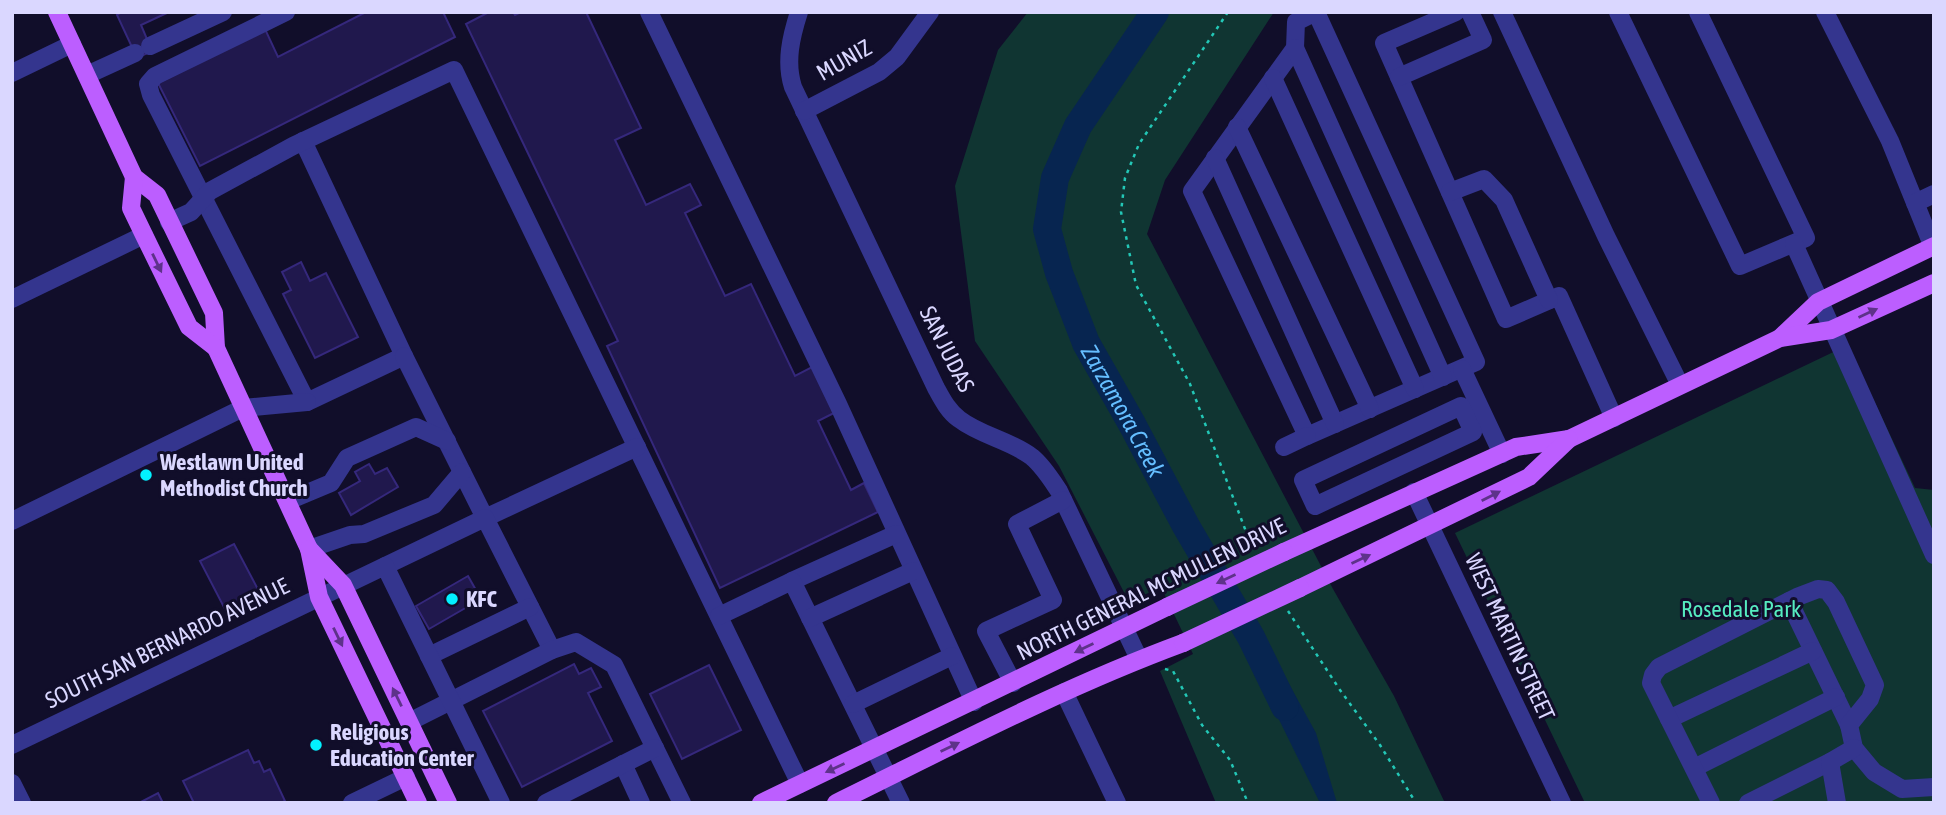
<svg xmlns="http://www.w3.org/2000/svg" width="1946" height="815" font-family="'Asap Condensed',sans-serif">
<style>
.green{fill:#103532}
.water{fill:#072550}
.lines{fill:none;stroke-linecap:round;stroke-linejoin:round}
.river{stroke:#072550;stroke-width:28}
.building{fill:#20184d;stroke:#35287c;stroke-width:2}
.path{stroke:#23c7b6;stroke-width:2.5;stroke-dasharray:3.5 5;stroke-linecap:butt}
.minor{stroke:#34358e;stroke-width:18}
.major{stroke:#bc5eff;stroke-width:18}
.major-bridge{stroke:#bc5eff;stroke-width:18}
.oneway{fill:#5e328a}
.poi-dot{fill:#03f0ff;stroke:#110e2a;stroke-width:2.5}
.labels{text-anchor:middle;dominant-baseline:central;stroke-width:6;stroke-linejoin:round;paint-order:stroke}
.street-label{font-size:23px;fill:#dad7ff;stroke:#110e2a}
.poi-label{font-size:23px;font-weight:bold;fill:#dad7ff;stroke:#110e2a;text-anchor:start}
.park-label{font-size:23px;fill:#56ecc0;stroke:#110e2a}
.water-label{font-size:24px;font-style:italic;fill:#65beff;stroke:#110e2a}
</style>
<rect width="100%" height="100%" fill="#110e2a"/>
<!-- green -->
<g class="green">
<path d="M 1028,12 L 1274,12 L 1165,180 L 1147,234 L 1333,589 L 1394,696 L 1445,803 L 1216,803 L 1160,671 L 1193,654 L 1161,587 L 1129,602 L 1059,466 L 975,341 L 955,186 L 998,50 Z"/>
<path d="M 1848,345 L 1915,488 L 1934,490 L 1934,803 L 1585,803 L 1455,533 Z"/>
</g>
<!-- water -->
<path class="water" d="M 1267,673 L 1283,673 L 1316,733 L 1337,803 L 1320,803 L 1259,679 Z"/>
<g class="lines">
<!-- river -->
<path class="river" id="s1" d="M 1155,12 L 1078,126 L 1055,178 L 1047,229 L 1059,273 L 1086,343 L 1132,424 L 1186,526 L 1251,637 L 1285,707"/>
</g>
<!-- building -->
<g class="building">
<path d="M 122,12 L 169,12 L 141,25 L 152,51 L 137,58 L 117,15 Z"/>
<path d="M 366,12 L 443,12 L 455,37 L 200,166 L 158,83 L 265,29 L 278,57 Z"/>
<path d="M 489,12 L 513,12 L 515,15 L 521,12 L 586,12 L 641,128 L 615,140 L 646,205 L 690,184 L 701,205 L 685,213 L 725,296 L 751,284 L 795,376 L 812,367 L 834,413 L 818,421 L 851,490 L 864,483 L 878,512 L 720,588 L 607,346 L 618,341 L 466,24 Z"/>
<path d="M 301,262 L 310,281 L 326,273 L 358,337 L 315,358 L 283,294 L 291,290 L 282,272 Z"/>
<path d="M 369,464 L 375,474 L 387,468 L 398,487 L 351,515 L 339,493 L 360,481 L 355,472 Z"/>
<path d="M 234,544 L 262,597 L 228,615 L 200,561 Z"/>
<path d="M 468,576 L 481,599 L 429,629 L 416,606 Z"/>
<path d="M 574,664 L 579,674 L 591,668 L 601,687 L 588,693 L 612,741 L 522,787 L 483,711 Z"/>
<path d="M 709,665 L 741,730 L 682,759 L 650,694 Z"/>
<path d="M 248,750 L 254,763 L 259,761 L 264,772 L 270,769 L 285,801 L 281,803 L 194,803 L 183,781 Z"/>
<path d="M 158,793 L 163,803 L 139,803 Z"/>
</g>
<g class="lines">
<!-- path -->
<g class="path">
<path d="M 1228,12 L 1139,144 L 1125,178 L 1121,212 L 1136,285 L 1190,384 L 1253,550"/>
<path d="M 1288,611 L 1340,690 L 1380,745 L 1416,803"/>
<path d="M 1165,669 L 1173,671 L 1202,725 L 1230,760 L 1248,803"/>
</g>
<!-- minor -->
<g class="minor">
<path d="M 286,12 L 155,76 L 148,84 L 151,95 L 307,402 L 404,356 L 303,141"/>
<path d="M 649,12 L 838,404 L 974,702"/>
<path d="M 799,12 C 791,37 785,62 793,87 L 936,388 C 942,399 948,411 959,419 C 981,436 1010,440 1032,457 C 1043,466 1051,479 1059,491 L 1139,659"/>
<path d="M 1316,12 L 1476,362 L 1307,436 L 1192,191 L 1295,48 L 1296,22 Z"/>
<path d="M 1456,12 L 1384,43 L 1506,319 L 1559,296 L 1614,418"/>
<path d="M 1502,12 L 1606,236 L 1680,385"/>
<path d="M 1618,12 L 1740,266 L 1806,238 L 1698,12"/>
<path d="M 1825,12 L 1890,141 L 1933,247"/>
<path d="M 150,46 L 223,12"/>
<path d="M 1295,48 L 1443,377"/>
<path d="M 12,73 L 72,44"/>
<path d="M 87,75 L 135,53"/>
<path d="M 1399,77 L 1483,40 L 1470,12"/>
<path d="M 1273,78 L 1415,389"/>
<path d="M 804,111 L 879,72 L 897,57 L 930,12"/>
<path d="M 1237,127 L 1370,409"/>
<path d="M 1215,158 L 1335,424"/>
<path d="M 1450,192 L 1484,179 L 1504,200 L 1549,300"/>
<path d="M 1915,203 L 1934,194"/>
<path d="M 169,222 L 191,212 L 210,191 L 293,146 L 454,70 L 800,784"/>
<path d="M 1794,244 L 1934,555"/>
<path d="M 12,299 L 144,235"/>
<path d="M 404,356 L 485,518 L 637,447"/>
<path d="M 1462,369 L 1502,454"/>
<path d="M 1461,406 L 1473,432 L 1315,506 L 1303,480 Z"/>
<path d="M 1284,447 L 1307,436"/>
<path d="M 1414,492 L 1562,803"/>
<path d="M 288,501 L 331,483 L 347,458 L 416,427 L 447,441"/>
<path d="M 12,521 L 243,408 L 307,402"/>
<path d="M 309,549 L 350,535 L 364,534 L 434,505 L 462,472"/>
<path d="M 385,566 L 485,518 L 552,650"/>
<path d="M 792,581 L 896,534"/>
<path d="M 1789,601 L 1849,725"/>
<path d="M 719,616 L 792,581 L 901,803"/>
<path d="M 810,618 L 913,571"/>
<path d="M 429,656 L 530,607"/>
<path d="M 1013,683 L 986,631 L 1053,600 L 1017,524 L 1063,500"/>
<path d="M 1064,692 L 1117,803"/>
<path d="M 853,704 L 952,656"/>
<path d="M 1669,719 L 1813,651"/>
<path d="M 409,722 L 552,650 L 576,642 L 614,665 L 682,803"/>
<path d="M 12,745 L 385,566 L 501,803"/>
<path d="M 623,764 L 641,803"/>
<path d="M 1694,768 L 1836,697"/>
<path d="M 12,783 L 22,803"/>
<path d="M 352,803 L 406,777"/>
<path d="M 546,803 L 655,748"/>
<path d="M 1711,803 L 1651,683 L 1653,675 L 1659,667 L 1797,597 L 1818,589 L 1827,590 L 1836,602 L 1875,685 L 1870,699 L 1849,725 L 1854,748 L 1874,772 L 1902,789 L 1934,787"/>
<path d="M 1748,803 L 1830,762"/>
<path d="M 1837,803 L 1830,762 L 1854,748"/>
</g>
<!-- major -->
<g class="major">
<path d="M 57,12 L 134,177 L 157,195 L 214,313 L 216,348 L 309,549 L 319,597 L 418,803"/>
<path d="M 134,177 L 131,208 L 144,235 L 189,327 L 216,348"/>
<path d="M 1780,338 L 1818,302 L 1934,246"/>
<path d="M 309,549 L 343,585 L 448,803"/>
<path d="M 1284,552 L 1516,447 L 1569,439 L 1780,338 L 1831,330 L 1934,283"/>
<path d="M 1300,588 L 1529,477 L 1569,439"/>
<path d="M 761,803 L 1167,607"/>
<path d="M 836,803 C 950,747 1064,687 1183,643"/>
</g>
<!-- major-bridge -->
<g class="major-bridge">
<path d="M 1167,607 L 1284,552"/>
<path d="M 1183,643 L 1300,588"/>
</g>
</g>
<!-- one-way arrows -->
<defs><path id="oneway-solid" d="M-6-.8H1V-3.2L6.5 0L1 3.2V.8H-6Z" transform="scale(1.75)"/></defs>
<g class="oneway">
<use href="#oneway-solid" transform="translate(157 263) rotate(64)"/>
<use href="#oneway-solid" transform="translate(1868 313) rotate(-25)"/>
<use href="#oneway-solid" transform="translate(1491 496) rotate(-27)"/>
<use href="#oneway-solid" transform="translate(1361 559) rotate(-25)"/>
<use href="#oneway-solid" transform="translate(1226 579) rotate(155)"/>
<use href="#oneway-solid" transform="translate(338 637) rotate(64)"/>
<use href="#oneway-solid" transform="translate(1084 648) rotate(154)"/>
<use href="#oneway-solid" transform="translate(397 697) rotate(-116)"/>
<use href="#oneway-solid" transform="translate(950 747) rotate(-26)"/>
<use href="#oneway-solid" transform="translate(835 768) rotate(155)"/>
</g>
<!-- markers -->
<g class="poi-dot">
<circle cx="146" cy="475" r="7"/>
<circle cx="452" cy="599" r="7"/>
<circle cx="316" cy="745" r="7"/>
</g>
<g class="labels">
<!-- street labels -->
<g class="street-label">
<text transform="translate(844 60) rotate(-30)">MUNIZ</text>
<text transform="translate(947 349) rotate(63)">SAN JUDAS</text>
<text transform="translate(1151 589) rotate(-26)">NORTH GENERAL MCMULLEN DRIVE</text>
<text transform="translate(1510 637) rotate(65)">WEST MARTIN STREET</text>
<text transform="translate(167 643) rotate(-26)">SOUTH SAN BERNARDO AVENUE</text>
</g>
<!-- poi labels -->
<g class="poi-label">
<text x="160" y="462">Westlawn United<tspan x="160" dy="26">Methodist Church</tspan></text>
<text x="466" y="599">KFC</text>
<text x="330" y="732">Religious<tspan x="330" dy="26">Education Center</tspan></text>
</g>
<!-- park labels -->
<g class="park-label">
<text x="1741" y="609">Rosedale Park</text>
</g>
<!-- water labels -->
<g class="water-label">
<text stroke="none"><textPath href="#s1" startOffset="444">Zarzamora Creek</textPath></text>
</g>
</g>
<!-- border -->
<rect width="1946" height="815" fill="none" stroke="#dad7ff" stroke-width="28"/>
</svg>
